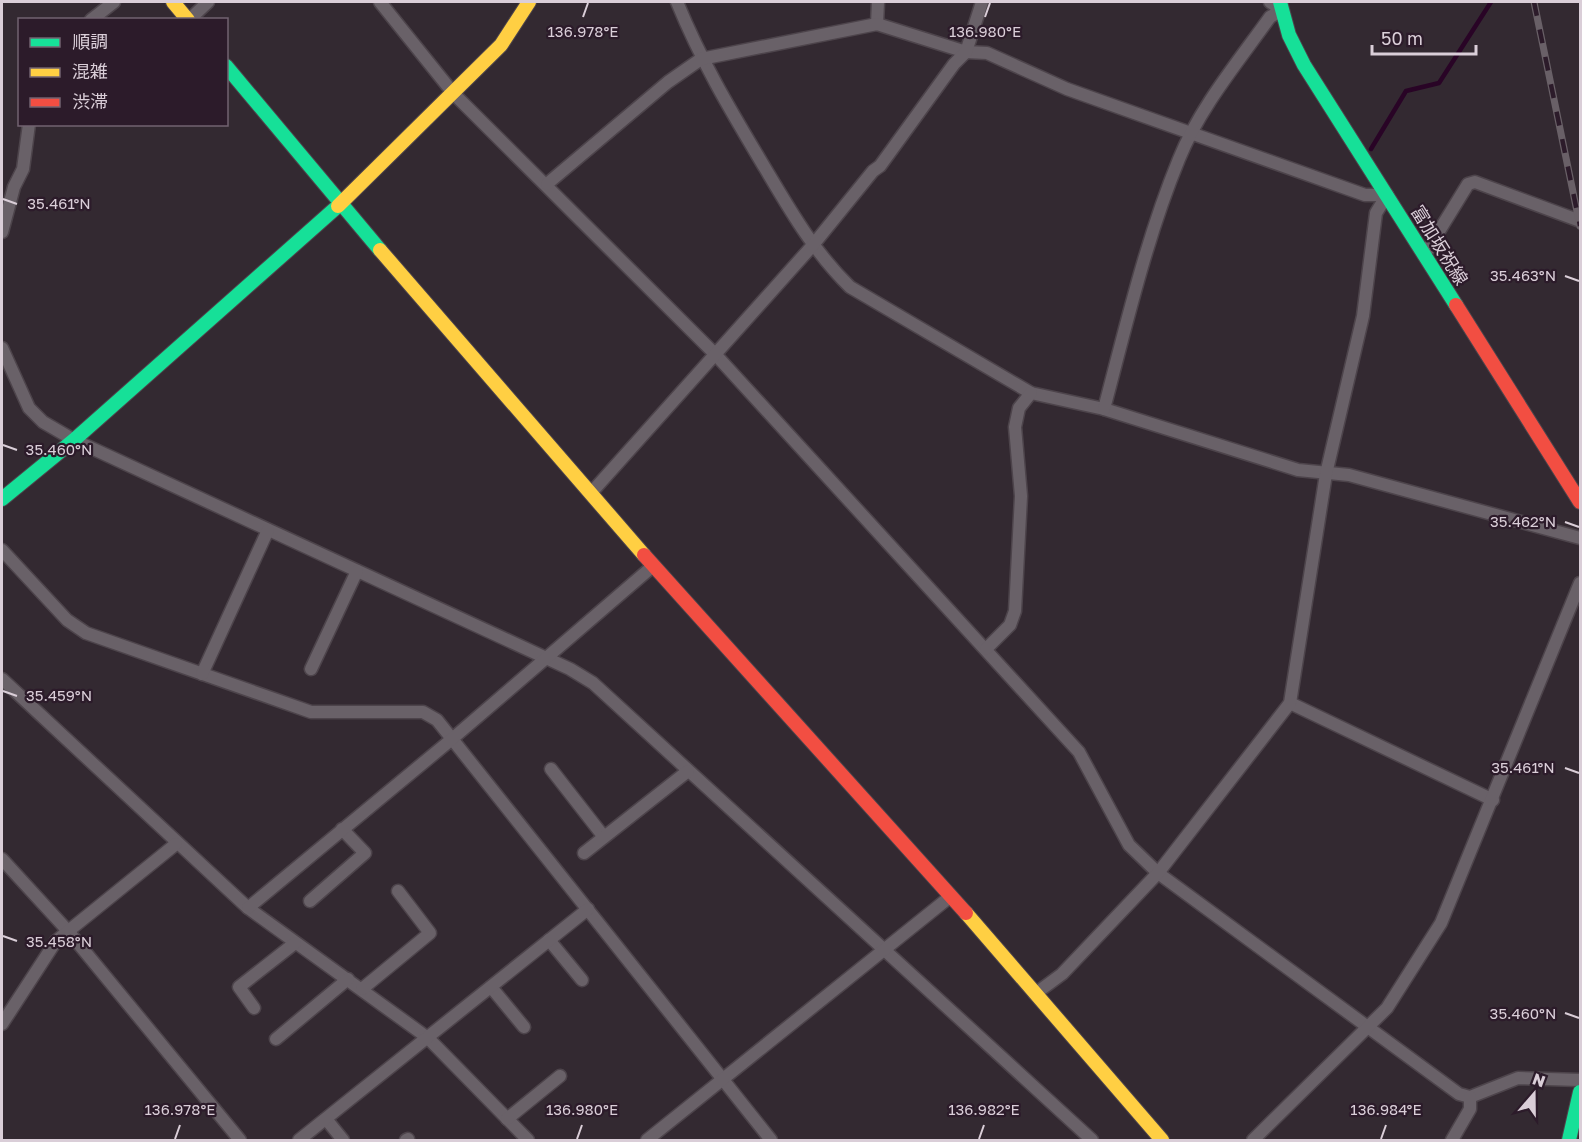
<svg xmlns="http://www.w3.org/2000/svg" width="1582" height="1142" font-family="'Golos Text','Noto Sans JP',sans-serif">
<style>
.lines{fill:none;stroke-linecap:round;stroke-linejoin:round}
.stream{stroke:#290426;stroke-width:4.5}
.street-casing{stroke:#4d444b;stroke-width:15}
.fast-casing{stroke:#4d444b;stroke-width:16}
.slow-casing{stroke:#4d444b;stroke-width:16}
.jam-casing{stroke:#4d444b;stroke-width:16}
.street{stroke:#696168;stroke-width:12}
.fast{stroke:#16e098;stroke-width:14}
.slow{stroke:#ffcf43;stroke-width:14}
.jam{stroke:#f24e42;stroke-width:14}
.rail-casing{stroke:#696067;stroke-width:7}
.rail{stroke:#2c1b2a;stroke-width:4.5;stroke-dasharray:14;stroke-linecap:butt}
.ticks{fill:none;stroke:#daced8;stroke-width:2}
.labels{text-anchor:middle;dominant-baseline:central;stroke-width:4.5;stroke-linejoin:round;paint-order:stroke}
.street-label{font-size:18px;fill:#daced8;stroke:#2c1b2a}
.ticks-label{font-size:15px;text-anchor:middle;fill:#daced8;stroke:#2c1b2a;stroke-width:4.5;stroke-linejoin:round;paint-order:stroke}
</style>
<rect width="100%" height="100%" fill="#332931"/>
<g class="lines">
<!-- stream -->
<path class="stream" d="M 1371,149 L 1406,91 L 1439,83 L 1491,2"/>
<!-- street casing -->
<g class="street-casing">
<g id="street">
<path d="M 380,2 L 454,94 L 715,354 L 1079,752 L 1129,845 L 1158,873 L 1459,1094 L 1470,1097 L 1518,1078 L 1580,1080"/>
<path d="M 677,2 C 702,63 731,111 765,168 C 790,210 814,252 850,287 L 1031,393 L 1104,409 L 1298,470 L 1349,475 L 1580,538"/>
<path d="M 91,20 L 114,2"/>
<path d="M 189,20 L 208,2"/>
<path d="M 877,24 L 878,2"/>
<path d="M 547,184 L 668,82 L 701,59 L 877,24 L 966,52 L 987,53 L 1067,89 L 1365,195 L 1387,195"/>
<path d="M 2,232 L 14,187 L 23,169 L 29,124"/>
<path d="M 1425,254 L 1468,184 L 1475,182 L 1580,221"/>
<path d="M 2,348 L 29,408 L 43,422 L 74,440 L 570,669 L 593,683 L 1092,1140"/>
<path d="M 1104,409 C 1126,326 1146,239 1179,159 C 1200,107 1238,62 1270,17 L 1282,10 L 1270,2"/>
<path d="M 591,493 L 813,245 L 873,171 L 880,166 L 954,64 L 966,52 L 982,2"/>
<path d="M 2,550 L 67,620 L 86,633 L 311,712 L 423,712 L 437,720 L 771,1140"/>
<path d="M 986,649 L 1010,625 L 1015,611 L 1021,496 L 1015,427 L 1019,408 L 1031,393"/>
<path d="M 311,669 L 357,571"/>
<path d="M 202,674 L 268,530"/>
<path d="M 2,679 L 248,908 L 428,1038 L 528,1140"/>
<path d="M 1290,703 L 1493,800"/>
<path d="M 551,769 L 604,837"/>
<path d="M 584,853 L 688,771"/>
<path d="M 2,859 L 68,931 L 240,1140"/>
<path d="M 310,901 L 365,853 L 342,829"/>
<path d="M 248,908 L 452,739 L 653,566"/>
<path d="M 549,940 L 582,980"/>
<path d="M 491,987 L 524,1027"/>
<path d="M 362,989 L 430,933 L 398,891"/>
<path d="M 1035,994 L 1062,974 L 1158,873 L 1290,703 L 1326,474 L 1363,316 L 1376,213 L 1387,195"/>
<path d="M 254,1008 L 239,987 L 295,943"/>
<path d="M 2,1024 L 56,941 L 176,844"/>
<path d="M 276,1039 L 348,979"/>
<path d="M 326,1119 L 343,1140"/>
<path d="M 507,1119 L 560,1076"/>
<path d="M 299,1140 L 588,909"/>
<path d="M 406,1140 L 408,1139"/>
<path d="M 647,1140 L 951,896"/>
<path d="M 1253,1140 L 1387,1008 L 1441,923 L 1580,583"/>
<path d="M 1452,1140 L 1470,1109 L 1470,1097"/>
</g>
</g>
<!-- fast casing -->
<g class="fast-casing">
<g id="fast">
<path d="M 1280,2 L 1289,35 L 1304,65 L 1456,305"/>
<path d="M 226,66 L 380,250"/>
<path d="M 2,499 L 74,440 L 338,206"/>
<path d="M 1569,1140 L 1580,1092"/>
</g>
</g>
<!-- slow casing -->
<g class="slow-casing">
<g id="slow">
<path d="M 173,2 L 188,20"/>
<path d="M 338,206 L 501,45 L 529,2"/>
<path d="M 380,250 L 644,555"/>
<path d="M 966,913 L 1162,1140"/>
</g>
</g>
<!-- jam casing -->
<g class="jam-casing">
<g id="jam">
<path d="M 1456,305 L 1580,502"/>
<path d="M 644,555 L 966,913"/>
</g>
</g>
<!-- street -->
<use href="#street" class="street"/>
<!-- fast -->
<use href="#fast" class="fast"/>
<!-- slow -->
<use href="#slow" class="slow"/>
<!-- jam -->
<use href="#jam" class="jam"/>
<!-- rail casing -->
<g class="rail-casing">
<path id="rail" d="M 1534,2 L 1580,226"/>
</g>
<!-- rail -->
<use href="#rail" class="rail"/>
</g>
<!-- ticks -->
<path class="ticks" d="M 583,17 L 588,3M 985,17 L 990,3M 3,199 L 17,204M 1565,276 L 1579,281M 3,445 L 17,450M 1565,522 L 1579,527M 3,691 L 17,696M 1565,768 L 1579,773M 3,936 L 17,941M 1565,1013 L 1579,1018M 175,1139 L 180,1125M 577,1139 L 582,1125M 979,1139 L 984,1125M 1381,1139 L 1386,1125"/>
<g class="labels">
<!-- street labels -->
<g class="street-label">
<text transform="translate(1440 245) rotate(58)">富加坂祝線</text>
</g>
</g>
<g class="ticks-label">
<text x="583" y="37">136.978°E</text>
<text x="985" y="37">136.980°E</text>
<text x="59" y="209">35.461°N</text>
<text x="1523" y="281">35.463°N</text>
<text x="59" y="455">35.460°N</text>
<text x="1523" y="527">35.462°N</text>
<text x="59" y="701">35.459°N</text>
<text x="1523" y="773">35.461°N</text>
<text x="59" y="947">35.458°N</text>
<text x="1523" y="1019">35.460°N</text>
<text x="180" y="1115">136.978°E</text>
<text x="582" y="1115">136.980°E</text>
<text x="984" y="1115">136.982°E</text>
<text x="1386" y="1115">136.984°E</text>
</g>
<!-- border -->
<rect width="1582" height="1142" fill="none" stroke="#daced8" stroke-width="6"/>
<!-- legend -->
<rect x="18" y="18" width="210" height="108" fill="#2c1b2a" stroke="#726370" stroke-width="1.5"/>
<rect x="30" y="38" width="30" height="9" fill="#16e098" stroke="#726370" stroke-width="1.5"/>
<text x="72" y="48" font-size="18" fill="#daced8">順調</text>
<rect x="30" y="68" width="30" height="9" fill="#ffcf43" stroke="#726370" stroke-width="1.5"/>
<text x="72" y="78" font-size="18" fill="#daced8">混雑</text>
<rect x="30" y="98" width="30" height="9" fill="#f24e42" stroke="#726370" stroke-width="1.5"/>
<text x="72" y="108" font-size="18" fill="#daced8">渋滞</text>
<!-- north arrow -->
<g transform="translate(1534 1094) rotate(20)" stroke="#2c1b2a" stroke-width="4.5" paint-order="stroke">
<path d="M0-4.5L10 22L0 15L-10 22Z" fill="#daced8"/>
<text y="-9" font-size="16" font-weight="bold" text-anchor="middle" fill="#daced8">N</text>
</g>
<!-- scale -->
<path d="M1372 45v9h104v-9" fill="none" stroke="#daced8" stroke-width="3"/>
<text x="1381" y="45" font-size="18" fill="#daced8" stroke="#2c1b2a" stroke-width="4.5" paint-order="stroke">50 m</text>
</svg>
